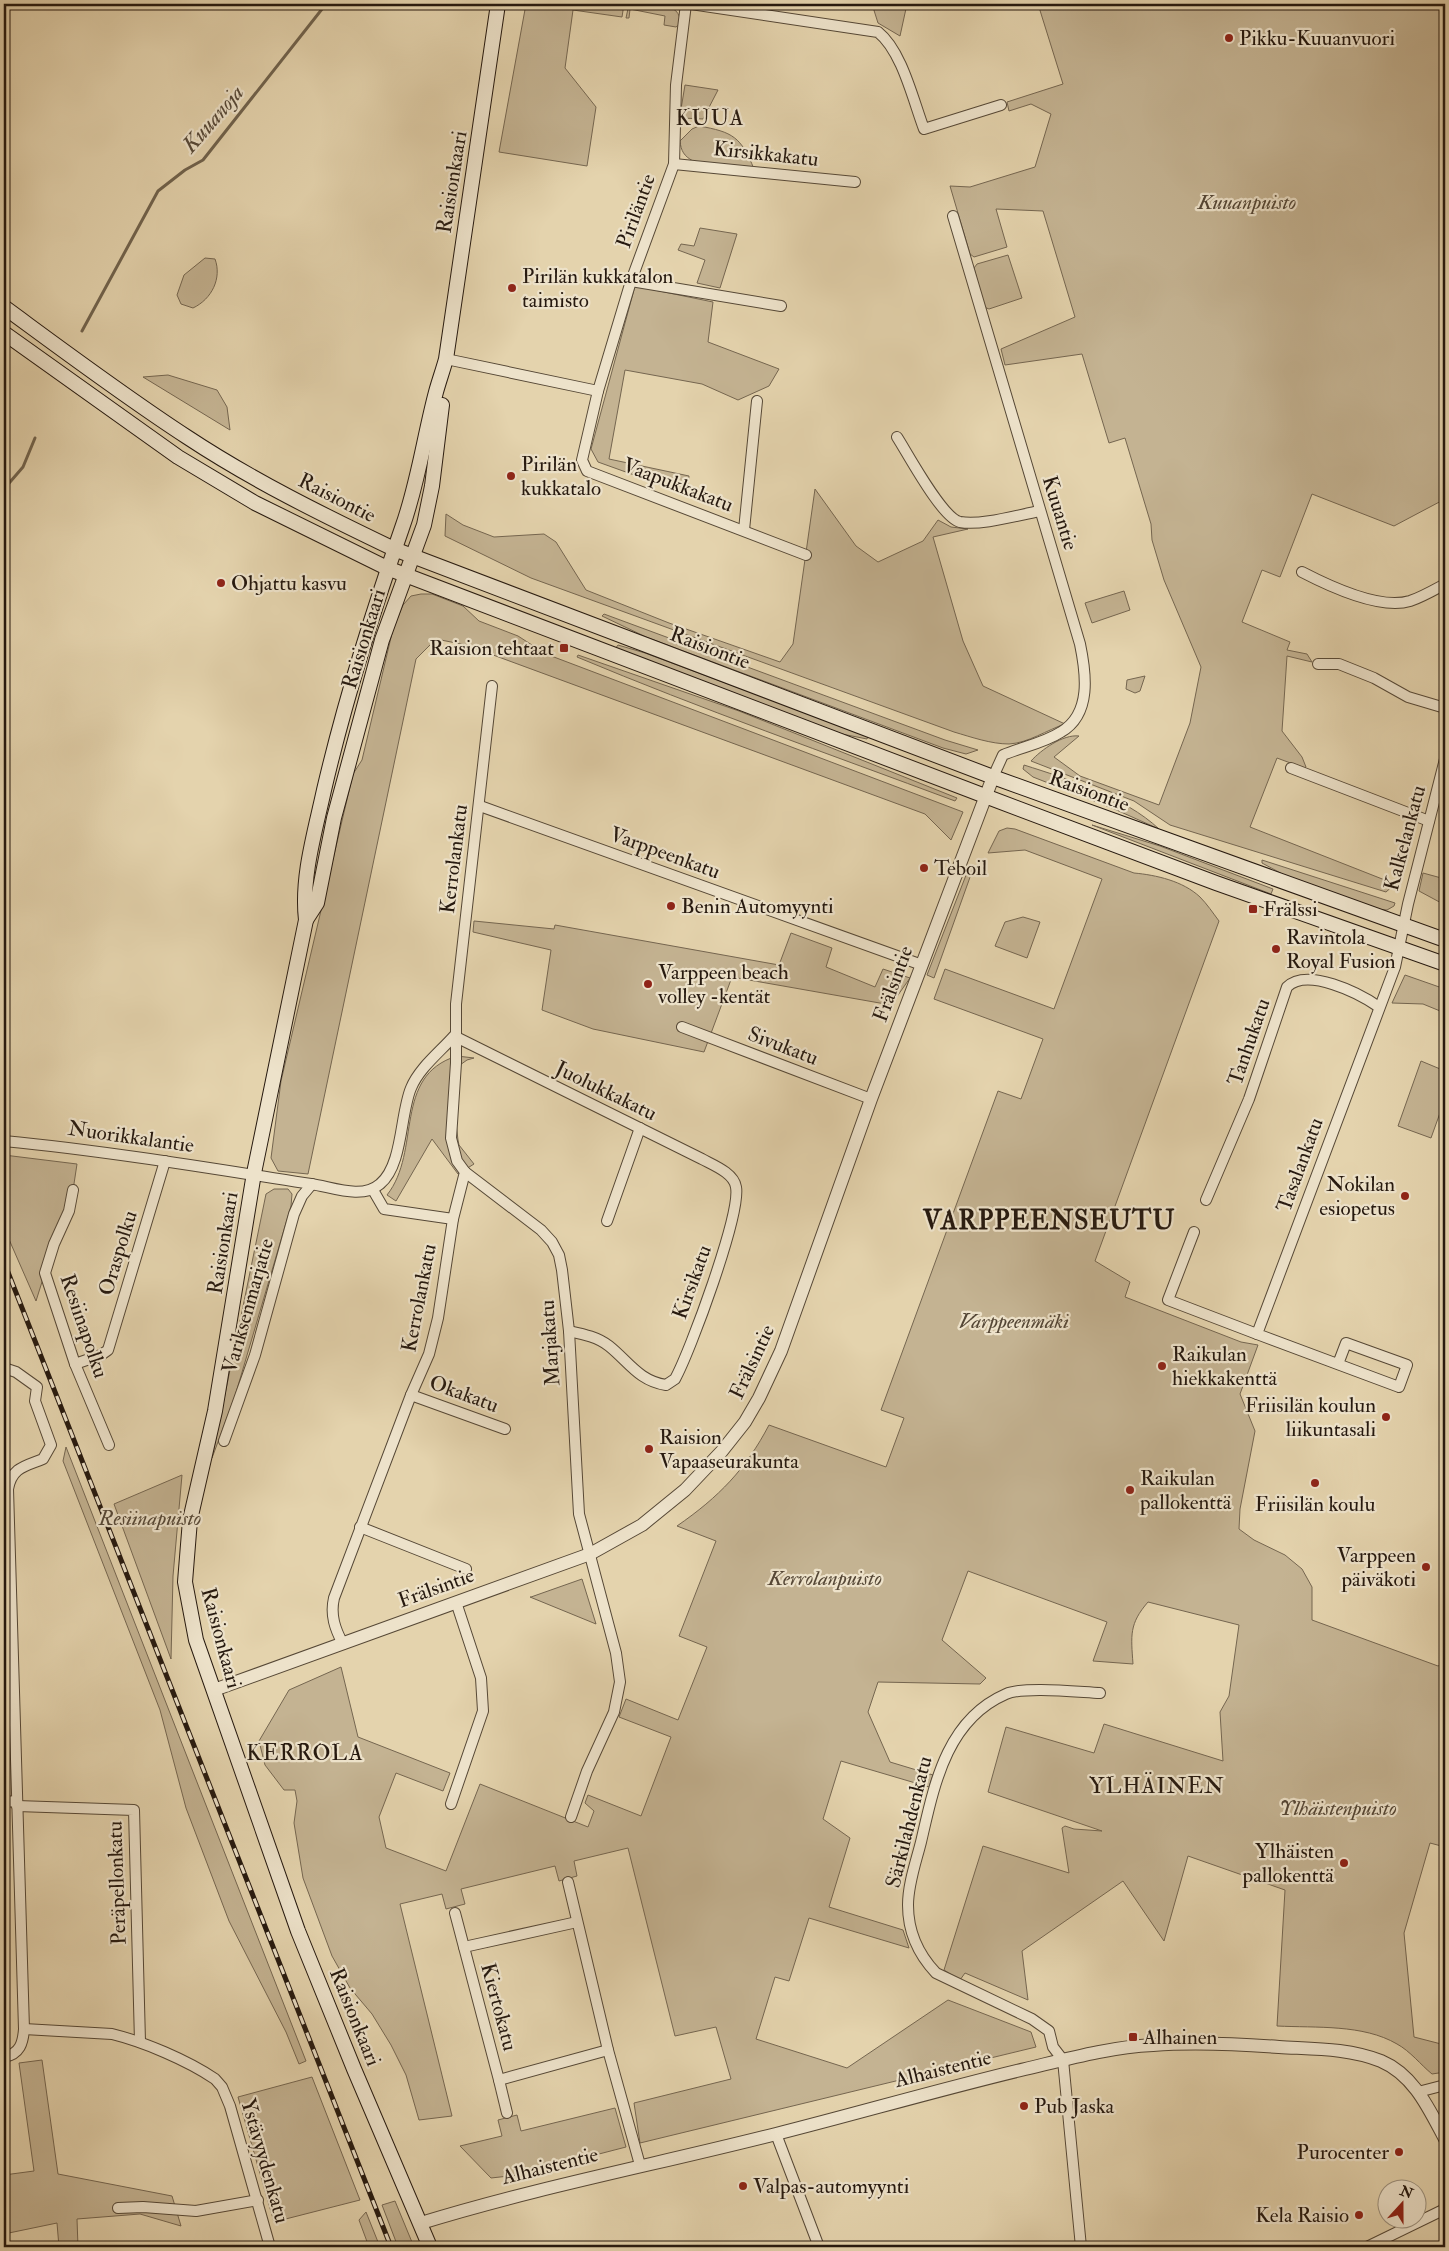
<svg xmlns="http://www.w3.org/2000/svg" width="1449" height="2251" font-family="'IM FELL Double Pica',serif">
<style>
.green{fill:#c4b392;stroke:#756650}
.lines{fill:none;stroke-linecap:round;stroke-linejoin:round}
.stream{stroke:#71634d;stroke-width:3}
.minor-casing{stroke:#564836;stroke-width:12}
.tertiary-casing{stroke:#564836;stroke-width:14}
.secondary-casing{stroke:#26190f;stroke-width:16}
.minor{stroke:#ede2ca;stroke-width:10}
.tertiary{stroke:#ede2ca;stroke-width:12}
.secondary{stroke:#ede2ca;stroke-width:14}
.rail-casing{stroke:#26190f;stroke-width:5}
.rail{stroke:#ede2ca;stroke-width:3;stroke-dasharray:9;stroke-linecap:butt}
.poi-dot{fill:#8f2418;stroke:#ede2ca;stroke-width:2}
.labels{text-anchor:middle;dominant-baseline:central;stroke-width:4.5;stroke-linejoin:round;paint-order:stroke}
.poi-label{font-size:21px;fill:#26190f;stroke:#ede2ca;text-anchor:start}
.street-label{font-size:21px;fill:#26190f;stroke:#ede2ca}
.park-label{font-size:21px;font-style:italic;fill:#554736;stroke:#ede2ca}
.neighbourhood-label{font-size:22px;letter-spacing:1px;fill:#26190f;stroke:#ede2ca}
.water-label{font-size:22px;font-style:italic;fill:#584a39;stroke:#ede2ca}
.district-label{font-size:26px;font-weight:bold;letter-spacing:1px;fill:#26190f;stroke:#ede2ca}
</style>
<rect width="100%" height="100%" fill="#e4d3ad"/>
<filter id="stains"><feTurbulence type="fractalNoise" baseFrequency=".004" numOctaves="4"/><feColorMatrix values="0 0 0 0 .2 0 0 0 0 .09 0 0 0 0 .02 0 0 0 .5 -.17"/></filter>
<radialGradient id="worn" r=".72"><stop offset=".6" stop-color="#630" stop-opacity="0"/><stop offset="1" stop-color="#630" stop-opacity=".3"/></radialGradient>
<!-- green -->
<g class="green">
<path d="M 526,4 L 624,4 L 622,17 L 573,10 L 565,68 L 596,107 L 587,166 L 499,152 Z"/>
<path d="M 629,4 C 649,4 682,0 680,24 L 676,27 L 664,25 L 665,16 L 630,9 L 629,18 L 626,18 Z"/>
<path d="M 872,4 L 907,4 L 900,36 L 878,23 Z"/>
<path d="M 1038,4 L 1445,4 L 1445,499 L 1394,526 L 1312,494 L 1280,577 L 1262,570 L 1242,622 L 1290,642 L 1287,650 L 1307,654 L 1312,662 L 1287,656 L 1282,731 L 1302,757 L 1306,767 L 1304,768 L 1277,758 L 1250,827 L 1395,884 L 1386,892 L 1170,825 L 1134,801 L 1031,761 C 1041,750 1063,734 1079,736 L 1054,757 L 1080,776 L 1159,805 L 1190,723 L 1201,667 L 1164,580 L 1152,540 L 1151,524 L 1125,438 L 1109,443 L 1082,354 L 1005,365 L 1001,349 L 1075,317 L 1043,211 L 996,209 L 1007,247 L 974,257 L 970,254 L 950,186 L 970,187 L 1035,167 L 1051,114 L 1031,104 L 1009,111 L 1007,102 L 1063,84 Z"/>
<path d="M 685,85 L 718,90 L 703,119 L 682,118 L 680,115 Z"/>
<path d="M 699,126 C 733,132 741,137 754,169 L 693,161 C 684,156 681,151 680,141 L 692,129 Z"/>
<path d="M 700,228 L 737,234 L 720,288 L 697,283 L 705,260 L 678,250 L 681,244 L 694,246 Z"/>
<path d="M 1008,255 L 1022,298 L 989,309 L 984,307 L 974,268 L 977,264 Z"/>
<path d="M 205,258 L 215,259 C 222,278 212,299 193,308 L 181,304 L 177,295 L 184,275 Z"/>
<path d="M 635,286 L 713,302 L 708,342 L 779,369 L 769,386 L 738,400 L 702,384 L 625,370 L 609,459 L 689,476 L 687,494 L 598,462 L 591,449 Z"/>
<path d="M 168,375 L 217,390 L 227,407 L 230,430 L 143,377 Z"/>
<path d="M 815,489 L 856,546 L 878,562 L 923,541 L 938,520 L 951,527 L 968,529 L 933,537 L 963,641 L 983,686 L 1065,724 C 1047,730 1028,743 1009,744 C 991,744 971,737 954,732 L 531,578 L 445,536 L 446,514 L 463,525 L 494,537 L 544,534 L 556,542 L 586,590 L 669,623 L 780,662 L 793,644 Z"/>
<path d="M 1124,591 L 1130,610 L 1092,623 L 1085,603 Z"/>
<path d="M 421,594 L 432,594 L 463,606 L 479,621 L 518,636 L 546,654 L 963,812 L 951,840 L 925,814 L 466,645 L 436,639 L 416,659 L 308,1174 L 278,1171 L 271,1158 L 281,1081 L 353,774 L 362,760 L 393,629 L 403,605 L 411,596 Z"/>
<path d="M 604,614 L 945,740 L 978,750 L 966,754 L 943,748 L 646,637 L 602,616 Z"/>
<path d="M 618,645 L 645,653 L 868,736 L 867,739 L 842,734 L 615,649 Z"/>
<path d="M 578,655 L 739,711 L 957,798 L 955,801 C 829,754 701,709 577,657 Z"/>
<path d="M 1145,676 L 1140,691 L 1135,693 L 1126,689 L 1127,680 Z"/>
<path d="M 1024,765 C 1068,779 1125,797 1159,829 L 1112,808 L 1033,777 L 1023,769 Z"/>
<path d="M 1092,825 L 1160,846 L 1273,889 L 1271,894 Z"/>
<path d="M 1007,828 L 1015,829 L 1134,873 C 1156,875 1183,881 1200,897 C 1207,904 1213,913 1219,921 L 1095,1261 L 1130,1282 L 1125,1297 L 1241,1342 L 1258,1345 L 1240,1394 L 1255,1431 L 1240,1509 L 1239,1529 L 1254,1540 L 1285,1555 L 1302,1569 L 1312,1587 L 1312,1620 L 1438,1666 L 1445,1663 L 1445,1847 L 1430,1843 L 1404,1933 L 1414,2037 L 1445,2045 L 1445,2072 L 1432,2074 C 1421,2065 1410,2051 1397,2044 C 1363,2024 1316,2028 1277,2026 L 1285,1890 L 1188,1856 L 1164,1941 L 1123,1881 L 1022,1951 L 1028,2000 L 965,1973 L 960,1980 L 944,1970 L 983,1846 L 1069,1873 L 1062,1828 L 1065,1826 L 1074,1829 L 1102,1831 L 988,1792 L 1006,1727 L 1094,1753 L 1104,1724 L 1223,1761 L 1220,1712 L 1229,1696 L 1239,1625 L 1148,1602 C 1129,1624 1131,1635 1133,1664 L 1093,1661 L 1107,1622 L 968,1571 L 942,1640 L 986,1678 L 980,1684 L 878,1682 L 868,1712 L 890,1762 L 933,1775 L 929,1787 L 841,1761 L 823,1819 L 850,1838 L 829,1907 L 903,1930 L 909,1948 L 809,1918 L 789,1981 L 775,1977 L 756,2039 L 847,2068 L 948,2000 L 1031,2032 L 1036,2047 L 640,2143 L 634,2103 L 731,2079 L 716,2027 L 675,2036 L 628,1848 L 574,1861 L 577,1876 L 559,1881 L 555,1866 L 461,1889 L 465,1904 L 446,1909 L 442,1894 L 400,1904 L 452,2116 L 419,2120 L 406,2075 L 391,2045 L 372,2014 L 350,1988 L 332,1956 L 303,1878 L 294,1823 L 297,1801 L 295,1790 L 284,1790 L 265,1765 L 259,1741 L 289,1690 L 341,1667 L 358,1737 L 450,1773 L 443,1791 L 396,1773 L 379,1817 L 386,1848 L 446,1871 L 480,1784 L 588,1827 L 594,1811 L 585,1803 L 588,1795 L 641,1816 L 671,1737 L 619,1717 L 626,1699 L 678,1720 L 707,1647 L 679,1636 L 716,1541 L 677,1526 C 719,1497 746,1469 769,1425 L 886,1467 L 904,1418 L 881,1410 L 998,1091 L 1021,1099 L 1043,1039 L 934,999 L 945,969 L 1054,1009 L 1102,879 L 1025,850 L 988,853 L 999,831 Z"/>
<path d="M 1262,860 L 1395,903 L 1394,906 L 1387,910 L 1374,909 L 1288,877 L 1262,863 Z"/>
<path d="M 970,865 L 974,866 L 934,978 L 927,975 Z"/>
<path d="M 1423,873 L 1445,879 L 1445,905 L 1419,891 Z"/>
<path d="M 1023,917 L 1040,922 L 1027,958 L 995,946 L 1005,922 Z"/>
<path d="M 474,921 L 554,929 L 555,925 L 779,965 L 791,933 L 832,948 L 826,967 L 875,987 L 883,969 L 910,978 L 891,1005 L 732,977 L 704,1052 L 593,1029 L 542,1010 L 551,950 L 473,932 Z"/>
<path d="M 1405,975 L 1445,989 L 1445,1013 L 1423,1004 L 1392,1003 Z"/>
<path d="M 457,1056 L 474,1058 L 467,1060 L 460,1065 L 456,1123 L 458,1140 L 459,1145 L 474,1164 L 458,1174 L 432,1139 L 396,1201 L 387,1195 C 422,1151 392,1076 457,1056 Z"/>
<path d="M 1421,1061 L 1445,1071 L 1445,1099 L 1431,1138 L 1398,1126 Z"/>
<path d="M 4,1155 L 77,1164 L 70,1210 L 47,1266 L 36,1301 L 4,1228 Z"/>
<path d="M 274,1189 L 288,1189 L 292,1194 L 291,1206 L 235,1396 L 212,1458 L 266,1194 Z"/>
<path d="M 66,1447 L 306,2061 L 299,2064 L 286,2032 L 229,1921 L 186,1808 L 160,1710 L 63,1461 Z"/>
<path d="M 182,1475 L 173,1576 L 171,1659 L 114,1504 Z"/>
<path d="M 582,1579 L 596,1624 L 530,1597 L 531,1597 Z"/>
<path d="M 42,2060 L 58,2174 L 172,2196 L 181,2226 L 140,2214 L 77,2219 L 78,2247 L 59,2247 L 57,2223 L 4,2234 L 4,2175 L 34,2171 L 19,2063 Z"/>
<path d="M 312,2077 L 360,2200 L 274,2222 L 238,2097 Z"/>
<path d="M 615,2108 L 626,2147 L 518,2175 L 491,2178 L 460,2146 L 502,2136 L 498,2120 L 517,2115 L 521,2131 Z"/>
<path d="M 395,2201 L 414,2247 L 398,2247 L 382,2205 Z"/>
<path d="M 366,2212 L 380,2247 L 369,2247 L 359,2220 Z"/>
</g>
<g class="lines">
<!-- stream -->
<g class="stream">
<path d="M 82,331 L 158,191 L 185,170 L 203,160 L 326,4"/>
<path d="M 4,489 L 23,467 L 35,438"/>
</g>
<!-- minor casing -->
<g class="minor-casing">
<g id="minor">
<path d="M 691,4 L 878,32 C 902,51 913,100 924,129 L 1001,105"/>
<path d="M 674,164 L 855,182"/>
<path d="M 953,216 L 1080,644 C 1086,673 1092,714 1061,732 C 1044,743 1022,747 1003,755 L 993,777"/>
<path d="M 631,281 L 781,306"/>
<path d="M 446,359 L 598,391 L 631,281 L 674,164 L 676,85 L 686,4"/>
<path d="M 598,391 L 582,460 L 587,471 L 806,555"/>
<path d="M 897,437 C 908,454 942,518 960,522 C 981,526 1018,515 1040,511"/>
<path d="M 744,530 L 757,401"/>
<path d="M 1302,572 C 1329,586 1380,610 1410,601 C 1422,597 1434,590 1445,584"/>
<path d="M 1318,664 L 1339,664 L 1374,678 L 1408,697 L 1445,708"/>
<path d="M 1291,768 L 1429,821"/>
<path d="M 480,806 L 922,965"/>
<path d="M 682,1027 L 871,1099"/>
<path d="M 4,1141 C 107,1151 209,1168 311,1184 C 332,1187 362,1200 380,1184 C 403,1165 400,1114 411,1088 C 419,1068 440,1052 454,1036 L 702,1159 C 713,1165 734,1173 736,1187 C 741,1214 690,1352 675,1379 L 666,1385 C 639,1381 629,1362 609,1346 C 598,1337 583,1334 569,1331"/>
<path d="M 465,1172 L 541,1230 L 552,1242 L 559,1255 L 562,1270 L 569,1331 L 579,1514 L 616,1653 L 620,1682 L 614,1712 L 587,1771 L 571,1817"/>
<path d="M 73,1190 L 69,1211 L 54,1244 L 45,1273 L 75,1364 L 109,1445"/>
<path d="M 373,1190 L 384,1209 L 453,1219"/>
<path d="M 1206,1200 L 1249,1099 L 1287,987 C 1307,967 1359,993 1379,1007"/>
<path d="M 607,1221 L 640,1128"/>
<path d="M 1194,1232 L 1168,1300 L 1257,1334"/>
<path d="M 75,1364 L 101,1355 L 108,1350 L 165,1161"/>
<path d="M 1338,1364 L 1346,1343 L 1407,1365 L 1399,1387 L 1257,1334 L 1395,967 L 1408,904 L 1445,759"/>
<path d="M 4,1368 L 16,1372 L 37,1387 L 35,1401 L 51,1445 L 43,1459 C 26,1466 12,1467 8,1489 L 24,2029 C 23,2043 20,2054 4,2057"/>
<path d="M 411,1395 L 505,1429"/>
<path d="M 224,1441 L 255,1355 L 294,1214 L 302,1196 L 312,1184"/>
<path d="M 360,1527 L 466,1569"/>
<path d="M 343,1644 C 335,1629 330,1615 334,1598 L 411,1395 L 429,1354 L 438,1318 L 453,1219 L 465,1172 L 457,1161 L 451,1138 L 456,1063 L 456,1004 L 492,686"/>
<path d="M 4,1802 L 17,1801"/>
<path d="M 451,1804 L 483,1711 L 481,1678 L 456,1602"/>
<path d="M 17,1806 L 134,1810 L 140,2042"/>
<path d="M 568,1882 L 608,2050 L 640,2165"/>
<path d="M 455,1913 L 499,2080 L 608,2050"/>
<path d="M 464,1947 L 577,1922"/>
<path d="M 24,2029 L 112,2034 C 144,2042 187,2060 215,2079 L 222,2087 L 230,2106 L 270,2247"/>
<path d="M 499,2080 L 507,2113"/>
<path d="M 1418,2092 L 1445,2085"/>
<path d="M 776,2134 L 819,2247"/>
<path d="M 118,2208 L 143,2207 L 196,2211 L 258,2200"/>
<path d="M 1081,2247 L 1063,2060 L 1053,2047 L 1049,2031 L 1032,2019 L 936,1973 C 918,1954 908,1932 908,1905 C 908,1884 916,1862 921,1842 C 934,1786 946,1720 1006,1694 C 1025,1686 1078,1692 1100,1693"/>
<path d="M 1367,2247 L 1445,2209"/>
</g>
</g>
<!-- tertiary casing -->
<g class="tertiary-casing">
<g id="tertiary">
<path d="M 214,1690 L 590,1554 L 642,1525 L 685,1490 L 722,1451 L 745,1422 L 759,1398 L 781,1351 L 871,1099 L 993,777"/>
<path d="M 421,2223 C 538,2187 658,2164 776,2134 C 859,2113 941,2089 1025,2069 C 1067,2059 1110,2047 1153,2045 C 1194,2042 1238,2044 1279,2047 C 1313,2049 1348,2048 1381,2061 C 1414,2075 1429,2109 1445,2139"/>
</g>
</g>
<!-- secondary casing -->
<g class="secondary-casing">
<g id="secondary">
<path d="M 4,307 C 64,351 124,396 187,437 C 252,480 323,515 394,549 L 993,777 L 1445,940"/>
<path d="M 4,333 L 178,457 L 255,503 L 387,568 L 985,796 L 1216,883 L 1445,964"/>
<path d="M 306,920 L 317,903 L 334,818 L 382,640 L 424,525 L 432,486 L 442,405"/>
<path d="M 430,2247 L 354,2069 L 298,1931 L 196,1640 L 185,1582 L 190,1520 L 215,1411 L 254,1173 L 306,920 C 301,877 315,832 324,790 C 345,700 372,614 402,528 C 418,484 424,437 436,392 C 439,381 443,370 446,359 L 498,4"/>
</g>
</g>
<!-- minor -->
<use href="#minor" class="minor"/>
<!-- tertiary -->
<use href="#tertiary" class="tertiary"/>
<!-- secondary -->
<use href="#secondary" class="secondary"/>
<!-- rail casing -->
<g class="rail-casing">
<path id="rail" d="M 4,1262 L 391,2247"/>
</g>
<!-- rail -->
<use href="#rail" class="rail"/>
</g>
<!-- markers -->
<g class="poi-dot">
<circle cx="1229" cy="38" r="5"/>
<circle cx="512" cy="288" r="5"/>
<circle cx="511" cy="476" r="5"/>
<circle cx="221" cy="583" r="5"/>
<rect x="559" y="643" width="10" height="10" rx="2.5"/>
<circle cx="924" cy="868" r="5"/>
<circle cx="671" cy="906" r="5"/>
<rect x="1248" y="904" width="10" height="10" rx="2.5"/>
<circle cx="1276" cy="949" r="5"/>
<circle cx="648" cy="984" r="5"/>
<circle cx="1405" cy="1196" r="5"/>
<circle cx="1162" cy="1366" r="5"/>
<circle cx="1386" cy="1417" r="5"/>
<circle cx="649" cy="1449" r="5"/>
<circle cx="1315" cy="1483" r="5"/>
<circle cx="1130" cy="1490" r="5"/>
<circle cx="1426" cy="1567" r="5"/>
<circle cx="1344" cy="1863" r="5"/>
<rect x="1128" y="2032" width="10" height="10" rx="2.5"/>
<circle cx="1024" cy="2106" r="5"/>
<circle cx="1399" cy="2152" r="5"/>
<circle cx="743" cy="2186" r="5"/>
<circle cx="1359" cy="2215" r="5"/>
</g>
<g class="labels">
<!-- poi labels -->
<g class="poi-label">
<text x="1239" y="38">Pikku-Kuuanvuori</text>
<text x="522" y="276">Pirilän kukkatalon<tspan x="522" dy="24">taimisto</tspan></text>
<text x="521" y="464">Pirilän<tspan x="521" dy="24">kukkatalo</tspan></text>
<text x="231" y="583">Ohjattu kasvu</text>
<text x="554" y="648" text-anchor="end">Raision tehtaat</text>
<text x="934" y="868">Teboil</text>
<text x="681" y="906">Benin Automyynti</text>
<text x="1263" y="909">Frälssi</text>
<text x="1286" y="937">Ravintola<tspan x="1286" dy="24">Royal Fusion</tspan></text>
<text x="658" y="972">Varppeen beach<tspan x="658" dy="24">volley -kentät</tspan></text>
<text x="1395" y="1184" text-anchor="end">Nokilan<tspan x="1395" dy="24">esiopetus</tspan></text>
<text x="1172" y="1354">Raikulan<tspan x="1172" dy="24">hiekkakenttä</tspan></text>
<text x="1376" y="1405" text-anchor="end">Friisilän koulun<tspan x="1376" dy="24">liikuntasali</tspan></text>
<text x="659" y="1437">Raision<tspan x="659" dy="24">Vapaaseurakunta</tspan></text>
<text x="1140" y="1478">Raikulan<tspan x="1140" dy="24">pallokenttä</tspan></text>
<text x="1315" y="1504" text-anchor="middle">Friisilän koulu</text>
<text x="1416" y="1555" text-anchor="end">Varppeen<tspan x="1416" dy="24">päiväkoti</tspan></text>
<text x="1334" y="1851" text-anchor="end">Ylhäisten<tspan x="1334" dy="24">pallokenttä</tspan></text>
<text x="1143" y="2037">Alhainen</text>
<text x="1034" y="2106">Pub Jaska</text>
<text x="1389" y="2152" text-anchor="end">Purocenter</text>
<text x="753" y="2186">Valpas-automyynti</text>
<text x="1349" y="2215" text-anchor="end">Kela Raisio</text>
</g>
<!-- street labels -->
<g class="street-label">
<text transform="translate(766 154) rotate(6)">Kirsikkakatu</text>
<text transform="translate(452 182) rotate(-81)">Raisionkaari</text>
<text transform="translate(636 211) rotate(-70)">Piriläntie</text>
<text transform="translate(678 485) rotate(21)">Vaapukkakatu</text>
<text transform="translate(337 498) rotate(27)">Raisiontie</text>
<text transform="translate(1060 513) rotate(73)">Kuuantie</text>
<text transform="translate(364 639) rotate(-73)">Raisionkaari</text>
<text transform="translate(710 648) rotate(21)">Raisiontie</text>
<text transform="translate(1089 791) rotate(20)">Raisiontie</text>
<text transform="translate(1405 838) rotate(-75)">Kalkelankatu</text>
<text transform="translate(665 853) rotate(20)">Varppeenkatu</text>
<text transform="translate(454 859) rotate(-83)">Kerrolankatu</text>
<text transform="translate(893 984) rotate(-70)">Frälsintie</text>
<text transform="translate(1249 1042) rotate(-71)">Tanhukatu</text>
<text transform="translate(783 1046) rotate(21)">Sivukatu</text>
<text transform="translate(606 1091) rotate(26)">Juolukkakatu</text>
<text transform="translate(131 1137) rotate(8)">Nuorikkalantie</text>
<text transform="translate(1300 1165) rotate(-70)">Tasalankatu</text>
<text transform="translate(223 1243) rotate(-81)">Raisionkaari</text>
<text transform="translate(118 1253) rotate(-73)">Oraspolku</text>
<text transform="translate(692 1282) rotate(-70)">Kirsikatu</text>
<text transform="translate(419 1298) rotate(-79)">Kerrolankatu</text>
<text transform="translate(248 1306) rotate(-74)">Variksenmarjatie</text>
<text transform="translate(84 1326) rotate(71)">Resiinapolku</text>
<text transform="translate(550 1343) rotate(-94)">Marjakatu</text>
<text transform="translate(752 1362) rotate(-65)">Frälsintie</text>
<text transform="translate(464 1394) rotate(20)">Okakatu</text>
<text transform="translate(436 1588) rotate(-20)">Frälsintie</text>
<text transform="translate(221 1638) rotate(75)">Raisionkaari</text>
<text transform="translate(909 1822) rotate(-76)">Särkilahdenkatu</text>
<text transform="translate(117 1883) rotate(-92)">Peräpellonkatu</text>
<text transform="translate(499 2007) rotate(75)">Kiertokatu</text>
<text transform="translate(355 2017) rotate(68)">Raisionkaari</text>
<text transform="translate(943 2069) rotate(-14)">Alhaistentie</text>
<text transform="translate(265 2161) rotate(74)">Ystävyydenkatu</text>
<text transform="translate(550 2166) rotate(-14)">Alhaistentie</text>
</g>
<!-- park labels -->
<g class="park-label">
<text x="1247" y="202">Kuuanpuisto</text>
<text x="1014" y="1321">Varppeenmäki</text>
<text x="150" y="1518">Resiinapuisto</text>
<text x="825" y="1578">Kerrolanpuisto</text>
<text x="1338" y="1808">Ylhäistenpuisto</text>
</g>
<!-- neighbourhood labels -->
<g class="neighbourhood-label">
<text x="710" y="118">KUUA</text>
<text x="305" y="1753">KERROLA</text>
<text x="1157" y="1786">YLHÄINEN</text>
</g>
<!-- water labels -->
<g class="water-label">
<text transform="translate(213 119) rotate(-49)">Kuuanoja</text>
</g>
<!-- district labels -->
<g class="district-label">
<text x="1049" y="1221">VARPPEENSEUTU</text>
</g>
</g>
<!-- margin -->
<rect width="1449" height="2251" fill="none" stroke="#e4d3ad" stroke-width="20"/>
<rect x="5" y="5" width="1439" height="2241" fill="none" stroke="#26190f" stroke-width="2.5"/>
<rect x="10" y="10" width="1429" height="2231" fill="none" stroke="#26190f"/>
<!-- north arrow -->
<g transform="translate(1402 2204) rotate(21)"><circle r="24" fill="#ede2ca" stroke="#9d927f"/>
<path d="M0-4L9 19L0 12L-9 19Z" fill="#8f2418"/>
<text y="-8" font-size="14" font-weight="bold" text-anchor="middle" fill="#26190f">N</text>
</g>
<rect width="100%" height="100%" filter="url(#stains)"/>
<rect width="100%" height="100%" fill="url(#worn)"/>
</svg>
